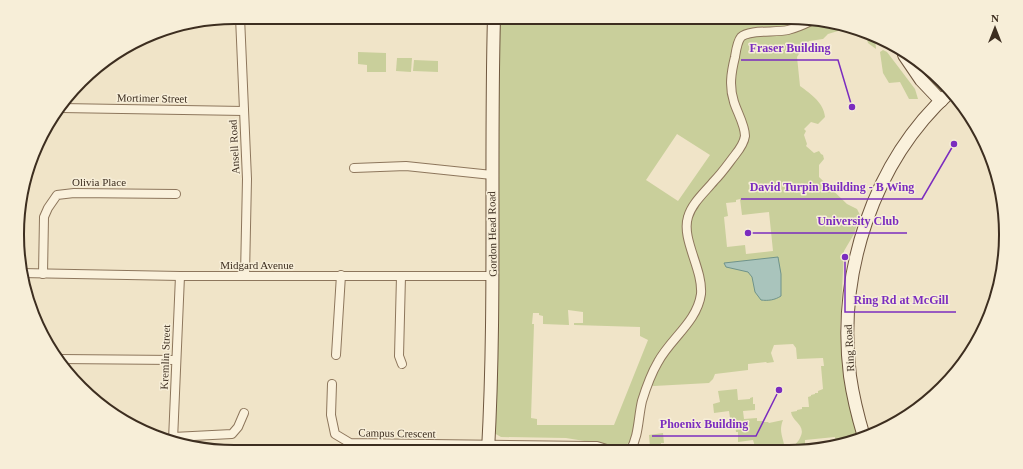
<svg xmlns="http://www.w3.org/2000/svg" width="1023" height="469" font-family="'Times New Roman',serif">
<style>
.green{fill:#c9cf9b;fill-rule:evenodd}
.water{fill:#a9c4bc;stroke:#6f938a}
.lines{fill:none;stroke-linecap:round;stroke-linejoin:round}
.street-casing{stroke:#8d765c;stroke-width:10}
.secondary-casing{stroke:#6f573f;stroke-width:14}
.street{stroke:#faf1dc;stroke-width:8}
.secondary{stroke:#faf1dc;stroke-width:12}
.labels{text-anchor:middle;dominant-baseline:central;stroke-width:3;stroke-linejoin:round;paint-order:stroke}
.street-label{font-size:11px;fill:#3d2e20;stroke:#f7eed8}
.rim{fill:none;stroke:#3d2e20;stroke-width:2}
.leader{fill:none;stroke:#7b2cbf;stroke-width:1.5}
.callout-dot{fill:#7b2cbf;stroke:#f7eed8;stroke-width:1.5}
.callout-label{font-size:12px;text-anchor:middle;font-weight:bold;fill:#7b2cbf;stroke:#f7eed8;stroke-width:3;stroke-linejoin:round;paint-order:stroke}
</style>
<rect width="100%" height="100%" fill="#f0e4c8"/>
<!-- green -->
<g class="green">
<path d="M 499,17 L 729,17 L 730,19 L 746,17 L 789,17 L 840,27 L 838,31 L 828,34 L 823,39 L 809,41 L 806,45 L 804,46 L 797,57 L 800,86 C 811,94 824,103 825,117 L 818,124 L 811,122 L 804,129 L 806,131 L 804,135 L 807,144 L 806,146 L 814,153 L 819,151 L 821,154 L 823,155 L 824,159 L 819,165 L 819,177 L 847,204 L 857,209 L 860,215 L 854,234 L 844,251 L 840,329 L 844,380 L 852,414 L 859,435 L 858,439 L 836,445 L 835,437 L 805,440 L 805,445 L 794,446 C 796,443 799,441 800,438 C 807,425 792,422 791,412 L 797,411 L 797,410 L 802,409 L 802,407 L 809,407 L 808,397 L 811,396 L 811,395 L 815,394 L 815,393 L 818,393 L 818,391 L 823,389 L 821,366 L 824,366 L 823,358 L 797,359 L 796,348 L 793,344 L 774,345 L 771,353 L 774,362 L 767,363 L 766,362 L 748,364 L 748,370 L 715,374 L 713,379 L 709,383 L 654,386 L 644,384 L 634,432 L 629,443 L 621,447 L 566,438 L 501,437 L 494,433 L 493,423 L 496,421 L 499,273 ZM 677,134 L 710,155 L 678,201 L 646,180 ZM 740,199 L 742,215 L 769,212 L 773,251 L 746,254 L 745,245 L 727,247 L 724,217 L 728,216 L 726,203 L 736,202 L 736,200 ZM 568,310 L 583,312 L 583,323 L 574,323 L 574,325 L 640,327 L 640,336 L 648,340 L 614,425 L 537,425 L 537,419 L 531,418 L 534,324 L 532,324 L 533,313 L 539,313 L 539,315 L 543,316 L 543,324 L 569,325 Z"/>
<path d="M 865,32 L 875,36 L 876,49 L 868,43 Z"/>
<path d="M 883,50 L 887,52 L 915,89 L 918,99 L 909,99 L 900,82 L 889,83 L 883,73 L 880,52 Z"/>
<path d="M 358,52 L 386,53 L 386,72 L 367,72 L 367,65 L 358,64 Z"/>
<path d="M 397,58 L 412,58 L 411,72 L 396,71 Z"/>
<path d="M 414,60 L 438,61 L 438,72 L 413,71 Z"/>
<path d="M 913,61 L 942,81 L 946,87 L 940,88 L 939,90 L 936,89 Z"/>
<path d="M 737,389 L 738,400 L 750,399 L 750,398 L 753,397 L 753,404 L 755,404 L 755,410 L 743,411 L 744,419 L 757,418 L 757,421 L 763,421 L 764,422 L 768,422 L 769,423 L 783,420 C 778,432 784,439 785,450 L 756,450 L 753,440 L 738,442 L 738,432 L 736,432 L 735,424 L 731,425 L 729,411 L 714,413 L 713,404 L 720,402 L 718,391 Z"/>
<path d="M 663,433 L 664,443 L 661,443 L 661,446 L 650,447 L 649,435 Z"/>
</g>
<!-- water -->
<path class="water" d="M 778,257 L 781,274 L 781,296 C 775,300 768,301 761,300 L 755,292 L 752,277 L 748,272 L 726,267 L 724,263 Z"/>
<g class="lines">
<!-- street casing -->
<g class="street-casing">
<g id="street">
<path d="M 240,17 L 247,179 L 245,275"/>
<path d="M 61,108 L 244,111"/>
<path d="M 354,168 L 406,166 L 492,175"/>
<path d="M 21,273 L 180,276 L 493,276"/>
<path d="M 43,274 L 44,217 L 48,208 L 57,195 L 74,193 L 176,194"/>
<path d="M 401,276 L 399,356 L 402,364"/>
<path d="M 336,355 L 341,275"/>
<path d="M 59,359 L 176,360"/>
<path d="M 332,384 L 331,415 L 335,434 L 350,443 L 589,446 L 597,446 L 613,451"/>
<path d="M 173,437 L 232,434 L 238,427 L 244,413"/>
<path d="M 173,440 L 180,276"/>
<path d="M 630,451 C 639,436 638,418 642,401 C 646,388 651,374 658,362 C 671,338 697,322 701,294 C 703,269 681,239 688,217 C 692,203 705,192 714,181 C 722,173 728,164 735,155 C 739,150 744,143 745,136 C 745,125 737,112 734,102 C 729,87 731,73 735,57 C 736,51 737,42 741,37 C 749,29 776,33 788,30 C 796,28 803,25 811,21"/>
</g>
</g>
<!-- secondary casing -->
<g class="secondary-casing">
<g id="secondary">
<path d="M 904,55 L 921,80 L 941,101"/>
<path d="M 864,437 C 858,417 853,397 850,376 C 837,273 873,162 950,92"/>
<path d="M 488,451 C 496,307 490,162 494,17"/>
</g>
</g>
<!-- street -->
<use href="#street" class="street"/>
<!-- secondary -->
<use href="#secondary" class="secondary"/>
</g>
<g class="labels">
<!-- street labels -->
<g class="street-label">
<text transform="translate(152 98) rotate(1)">Mortimer Street</text>
<text transform="translate(234 147) rotate(-93)">Ansell Road</text>
<text x="99" y="182">Olivia Place</text>
<text transform="translate(492 234) rotate(-91)">Gordon Head Road</text>
<text x="257" y="265">Midgard Avenue</text>
<text transform="translate(849 348) rotate(-93)">Ring Road</text>
<text transform="translate(165 357) rotate(-88)">Kremlin Street</text>
<text transform="translate(397 433) rotate(1)">Campus Crescent</text>
</g>
</g>
<!-- crop -->
<path d="M0 0H1023V469H0ZM234 24H789A210 210 0 0 1 999 234V235A210 210 0 0 1 789 445H234A210 210 0 0 1 24 235V234A210 210 0 0 1 234 24Z" fill="#f7eed8" fill-rule="evenodd"/>
<path class="rim" d="M234 24H789A210 210 0 0 1 999 234V235A210 210 0 0 1 789 445H234A210 210 0 0 1 24 235V234A210 210 0 0 1 234 24Z"/>
<!-- callouts -->
<path class="leader" d="M852 107L838 60H741M954 144L922 199H741M748 233L809 233H907M845 257L845 312H956M779 390L756 436H652"/>
<g class="callout-dot">
<circle cx="852" cy="107" r="4"/>
<circle cx="954" cy="144" r="4"/>
<circle cx="748" cy="233" r="4"/>
<circle cx="845" cy="257" r="4"/>
<circle cx="779" cy="390" r="4"/>
</g>
<g class="callout-label">
<text x="790" y="52">Fraser Building</text>
<text x="832" y="191">David Turpin Building - B Wing</text>
<text x="858" y="225">University Club</text>
<text x="901" y="304">Ring Rd at McGill</text>
<text x="704" y="428">Phoenix Building</text>
</g>
<!-- north arrow -->
<g transform="translate(995 28)" stroke="#f7eed8" stroke-width="3" paint-order="stroke">
<path d="M0-3L7 15L0 10L-7 15Z" fill="#3d2e20"/>
<text y="-6" font-size="11" font-weight="bold" text-anchor="middle" fill="#3d2e20">N</text>
</g>
</svg>
